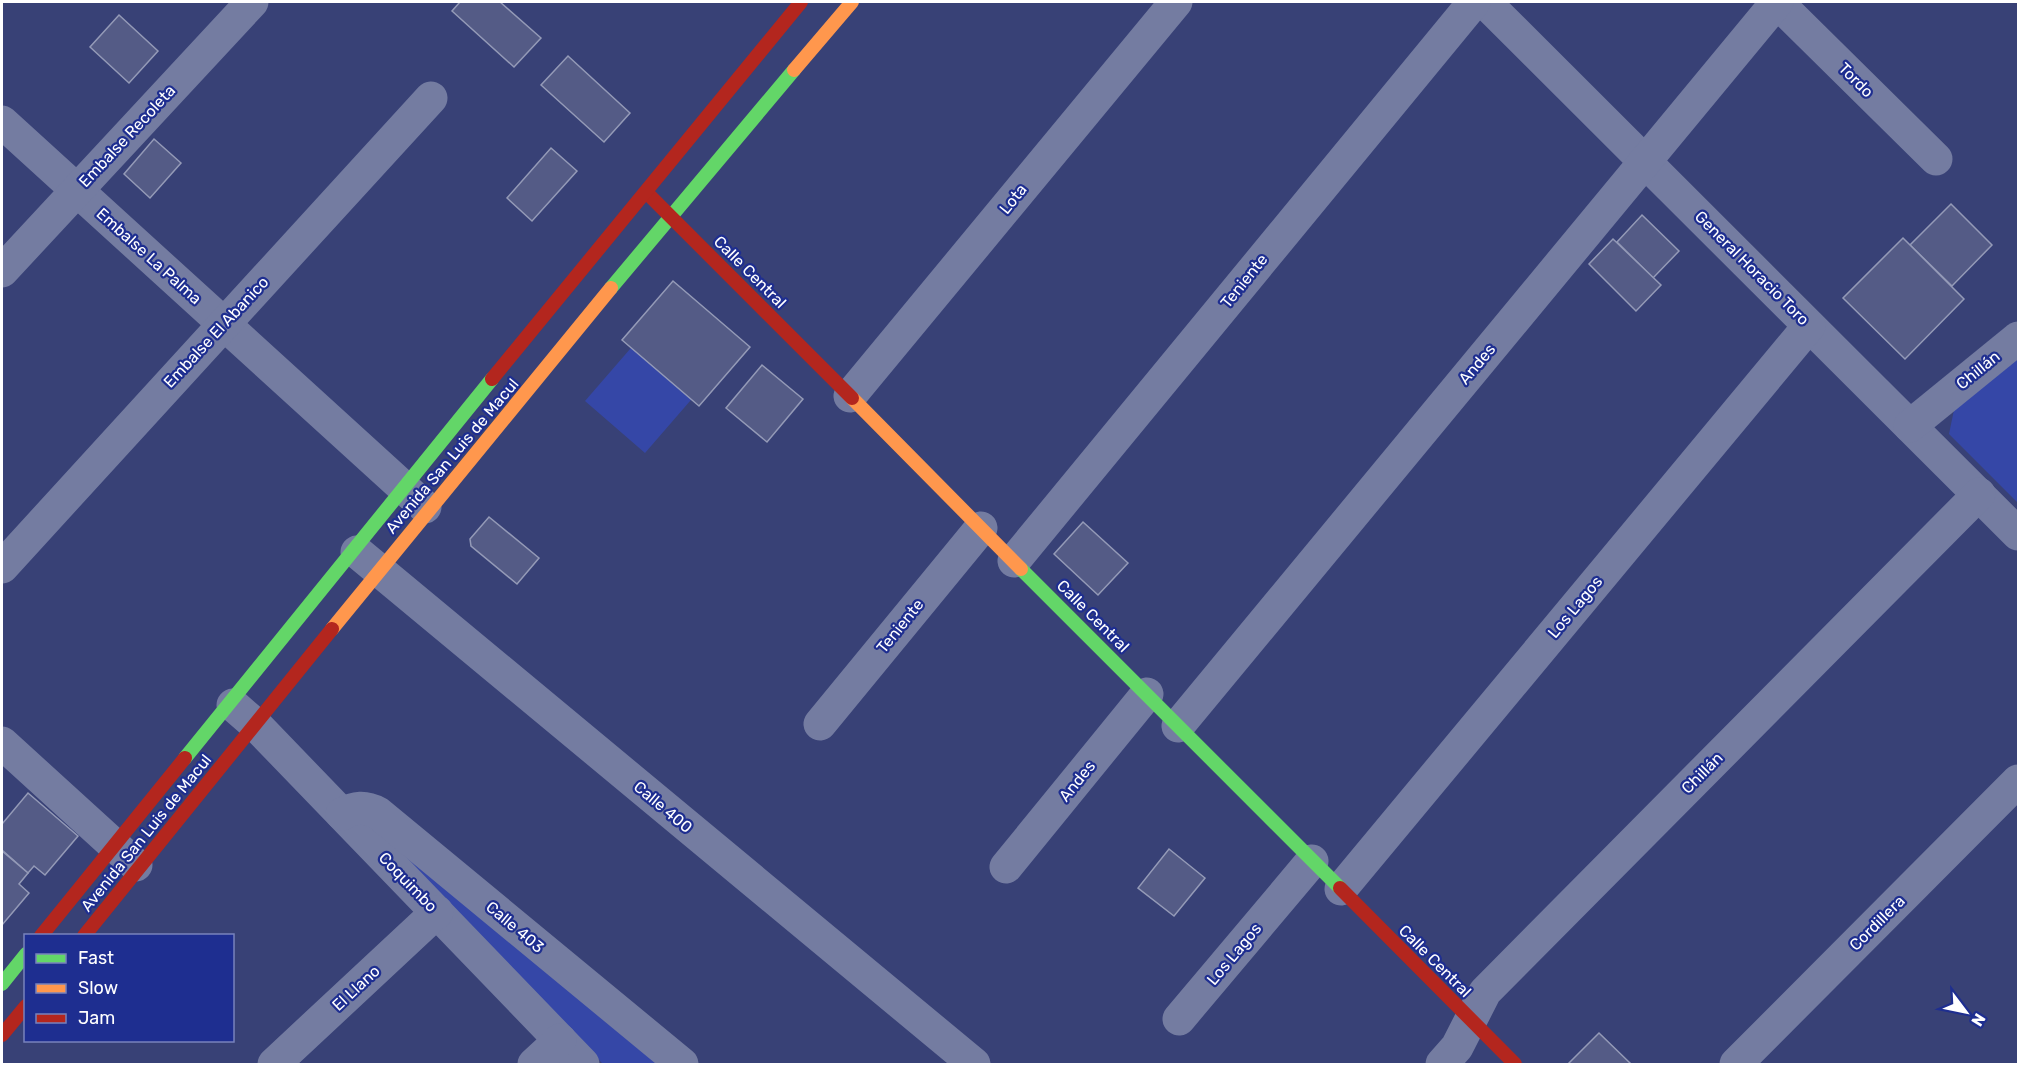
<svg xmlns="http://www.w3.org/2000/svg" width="2020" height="1066" font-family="Rubik,sans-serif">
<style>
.green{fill:#3547a7}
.building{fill:#545b86;stroke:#949ab7;stroke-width:1.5}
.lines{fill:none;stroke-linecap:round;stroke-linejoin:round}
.street{stroke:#747ca1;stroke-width:33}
.fast{stroke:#63d668;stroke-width:14}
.slow{stroke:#ff974d;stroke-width:14}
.jam{stroke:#b3261e;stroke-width:14}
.labels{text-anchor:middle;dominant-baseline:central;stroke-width:4.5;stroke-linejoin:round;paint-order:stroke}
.street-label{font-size:16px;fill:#fff;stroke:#1e2e90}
</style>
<rect width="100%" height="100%" fill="#384176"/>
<!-- green -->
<g class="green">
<path d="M 682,289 L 742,341 L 645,453 L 585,401 Z"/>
<path d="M 2018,359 L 2018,503 L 1949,434 L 1955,405 Z"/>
<path d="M 382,841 L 415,856 L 667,1064 L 603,1064 Z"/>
</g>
<!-- building -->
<g class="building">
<path d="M 460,2 L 500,2 L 541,38 L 514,67 L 452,11 Z"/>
<path d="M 119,15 L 158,51 L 129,83 L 90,47 Z"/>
<path d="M 568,56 L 630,113 L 604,142 L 541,85 Z"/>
<path d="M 154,139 L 181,163 L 150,198 L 124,174 Z"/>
<path d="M 551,148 L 577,171 L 532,221 L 507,198 Z"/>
<path d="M 1951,204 L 1992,245 L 1952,286 L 1910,245 Z"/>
<path d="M 1642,215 L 1679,251 L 1653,278 L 1617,242 Z"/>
<path d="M 1903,238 L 1964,299 L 1905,359 L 1843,298 Z"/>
<path d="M 1613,239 L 1661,285 L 1636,311 L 1589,264 Z"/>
<path d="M 673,281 L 750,347 L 699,406 L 622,340 Z"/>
<path d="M 762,365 L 803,399 L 767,442 L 726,408 Z"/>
<path d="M 489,517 L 539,558 L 517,584 L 471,546 L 470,539 Z"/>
<path d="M 1083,522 L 1128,563 L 1098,595 L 1054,554 Z"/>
<path d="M 28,793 L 78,836 L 45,875 L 34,866 L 28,873 L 2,850 L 2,824 Z"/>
<path d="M 1169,849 L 1205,878 L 1174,916 L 1138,888 Z"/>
<path d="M 2,851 L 28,873 L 19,884 L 29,893 L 2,925 Z"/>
<path d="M 1599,1033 L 1631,1064 L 1568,1064 Z"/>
</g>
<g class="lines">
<!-- street -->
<g class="street">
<path d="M 1485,2 L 2018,534"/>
<path d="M 1777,2 L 1936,159"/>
<path d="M 2,122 L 425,507"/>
<path d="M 2,271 L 252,2"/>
<path d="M 850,396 L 1176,2"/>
<path d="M 1910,426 L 2018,338"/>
<path d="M 357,552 L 974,1064"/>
<path d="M 1014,561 L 1474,2"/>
<path d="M 2,567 L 431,98"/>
<path d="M 233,705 L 256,725 L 583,1064"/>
<path d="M 820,724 L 981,528"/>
<path d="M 1178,726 L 1777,2"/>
<path d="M 2,743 L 136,865"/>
<path d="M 342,814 C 355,807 365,806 378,813 L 682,1064"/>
<path d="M 1006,867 L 1147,694"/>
<path d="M 1341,889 L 1809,326"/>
<path d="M 1179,1019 L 1312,861"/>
<path d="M 274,1064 L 437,912"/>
<path d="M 534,1064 L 560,1040"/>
<path d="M 1442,1064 L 1457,1047 L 1485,992 L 1979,494"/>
<path d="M 1736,1064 L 2018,781"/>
</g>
<!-- fast -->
<g class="fast">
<path d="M 611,288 L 794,70"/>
<path d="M 1021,569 L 1340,888"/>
<path d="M 185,758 L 492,379"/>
<path d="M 2,984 L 26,954"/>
</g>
<!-- slow -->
<g class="slow">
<path d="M 794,70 L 852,2"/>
<path d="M 852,398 L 1021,569"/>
<path d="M 332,629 L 611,288"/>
</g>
<!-- jam -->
<g class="jam">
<path d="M 646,192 L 852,398"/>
<path d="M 492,379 L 801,2"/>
<path d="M 1340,888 L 1515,1064"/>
<path d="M 41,936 L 185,758"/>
<path d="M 84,936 L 332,629"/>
<path d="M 2,1035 L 26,1006"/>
</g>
</g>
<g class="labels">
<!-- street labels -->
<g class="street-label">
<text transform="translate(1856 80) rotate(45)">Tordo</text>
<text transform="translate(127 136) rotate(-47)">Embalse Recoleta</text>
<text transform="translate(1013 199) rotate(-51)">Lota</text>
<text transform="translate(149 256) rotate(42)">Embalse La Palma</text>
<text transform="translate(1752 268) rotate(45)">General Horacio Toro</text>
<text transform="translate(750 272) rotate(45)">Calle Central</text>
<text transform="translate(1244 281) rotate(-51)">Teniente</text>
<text transform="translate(216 332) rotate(-47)">Embalse El Abanico</text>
<text transform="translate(1477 364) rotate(-50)">Andes</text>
<text transform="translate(1978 370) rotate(-39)">Chillán</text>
<text transform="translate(452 456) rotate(-50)">Avenida San Luis de Macul</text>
<text transform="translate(1575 607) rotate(-50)">Los Lagos</text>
<text transform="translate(1093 616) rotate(45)">Calle Central</text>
<text transform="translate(900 626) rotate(-51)">Teniente</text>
<text transform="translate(1702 773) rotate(-45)">Chillán</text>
<text transform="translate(1077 781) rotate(-51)">Andes</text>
<text transform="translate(663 807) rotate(40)">Calle 400</text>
<text transform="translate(146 833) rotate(-51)">Avenida San Luis de Macul</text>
<text transform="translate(408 882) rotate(46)">Coquimbo</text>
<text transform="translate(1877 923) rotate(-45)">Cordillera</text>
<text transform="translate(515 927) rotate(40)">Calle 403</text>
<text transform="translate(1234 954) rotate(-50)">Los Lagos</text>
<text transform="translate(1435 961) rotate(45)">Calle Central</text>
<text transform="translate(356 988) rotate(-43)">El Llano</text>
</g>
</g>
<!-- border -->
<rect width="2020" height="1066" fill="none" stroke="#ffffff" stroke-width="6"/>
<!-- legend -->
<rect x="24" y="934" width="210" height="108" fill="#1e2e90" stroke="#7882bc" stroke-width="1.5"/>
<rect x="36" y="954" width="30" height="9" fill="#63d668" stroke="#7882bc" stroke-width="1.5"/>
<text x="78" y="964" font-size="18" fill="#ffffff">Fast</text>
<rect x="36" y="984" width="30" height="9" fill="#ff974d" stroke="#7882bc" stroke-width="1.5"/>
<text x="78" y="994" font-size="18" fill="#ffffff">Slow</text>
<rect x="36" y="1014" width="30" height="9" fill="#b3261e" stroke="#7882bc" stroke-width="1.5"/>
<text x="78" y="1024" font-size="18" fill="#ffffff">Jam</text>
<!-- north arrow -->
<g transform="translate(1966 1012) rotate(122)" stroke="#1e2e90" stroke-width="4.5" paint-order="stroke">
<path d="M0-4.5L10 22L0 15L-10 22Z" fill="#ffffff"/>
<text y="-9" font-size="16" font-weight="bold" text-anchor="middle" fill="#ffffff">N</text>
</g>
</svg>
